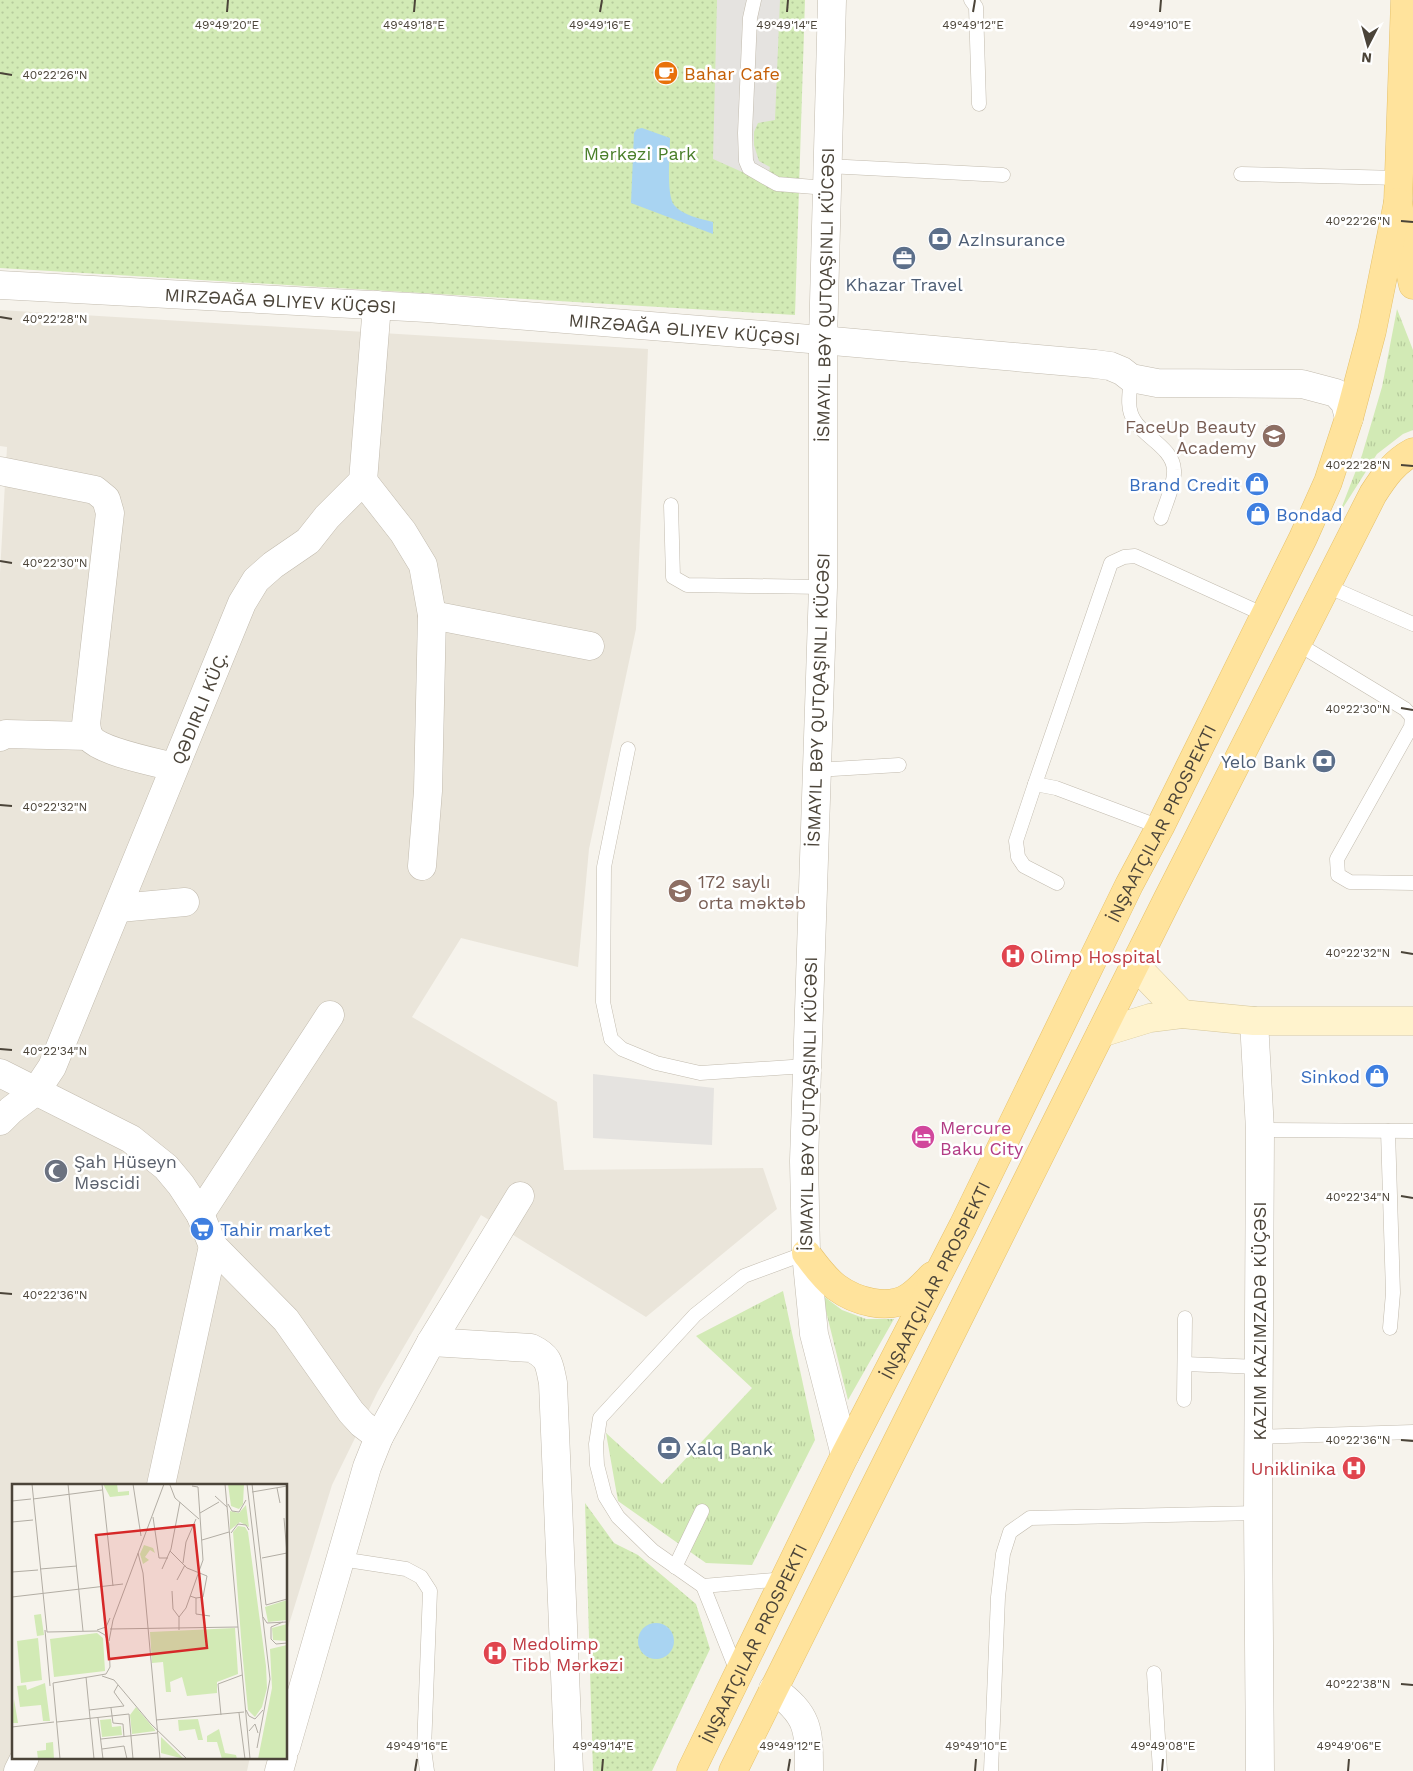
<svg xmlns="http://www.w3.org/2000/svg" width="1413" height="1771" font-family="'Work Sans',sans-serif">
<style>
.residential{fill:#eae5da}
.grass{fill:url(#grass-tufts)}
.park{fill:url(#park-dots)}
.parking{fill:#e5e3e0}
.water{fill:#a9d4f2}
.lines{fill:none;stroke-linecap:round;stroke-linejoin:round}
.lane-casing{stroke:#c2bbae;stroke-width:15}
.street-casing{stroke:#c2bbae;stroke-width:29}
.secondary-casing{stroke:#d6c79b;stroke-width:29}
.primary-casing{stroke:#e6c16a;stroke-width:29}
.lane{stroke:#fff;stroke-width:14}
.street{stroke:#fff;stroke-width:28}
.secondary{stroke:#fff3cd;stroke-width:28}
.primary{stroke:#ffe39c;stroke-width:28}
.ticks{fill:none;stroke:#4b4439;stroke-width:2}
.labels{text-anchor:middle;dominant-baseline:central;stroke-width:5;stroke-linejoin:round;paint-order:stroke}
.food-label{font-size:18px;fill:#c56008;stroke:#fff;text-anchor:start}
.park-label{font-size:18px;fill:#4a7f2a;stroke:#fff}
.service-label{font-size:18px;fill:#4e5e75;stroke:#fff;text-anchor:start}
.street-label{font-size:18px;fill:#4b4439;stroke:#fff}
.education-label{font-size:18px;fill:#785e54;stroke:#fff;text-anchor:end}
.shop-label{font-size:18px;fill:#366cbe;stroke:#fff;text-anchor:end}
.health-label{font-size:18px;fill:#be3a42;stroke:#fff;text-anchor:start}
.hotel-label{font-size:18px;fill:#b23c85;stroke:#fff;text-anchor:start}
.worship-label{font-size:18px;fill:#5b616d;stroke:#fff;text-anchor:start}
.inset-road{fill:none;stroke:#b2ada4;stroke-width:1}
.view{fill:#d62828;fill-opacity:0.15;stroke:#d62828;stroke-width:2.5}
.inset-edge{fill:none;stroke:#4b4439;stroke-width:2.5}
.ticks-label{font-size:12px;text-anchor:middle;fill:#4b4439;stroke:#fff;stroke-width:5;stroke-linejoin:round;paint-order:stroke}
</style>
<defs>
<pattern id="grass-tufts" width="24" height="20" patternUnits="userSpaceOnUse" patternTransform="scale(1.25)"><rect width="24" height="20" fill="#d2eab5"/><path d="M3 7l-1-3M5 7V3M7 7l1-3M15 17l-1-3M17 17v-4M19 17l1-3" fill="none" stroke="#b6ca9c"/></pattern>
<pattern id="park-dots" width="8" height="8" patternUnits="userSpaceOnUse" patternTransform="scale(1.25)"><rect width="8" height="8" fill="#d2eab5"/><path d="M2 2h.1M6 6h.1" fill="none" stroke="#b6ca9c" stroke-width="1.8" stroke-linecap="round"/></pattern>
</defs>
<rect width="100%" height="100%" fill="#f6f3ec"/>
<!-- residential -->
<path class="residential" d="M 0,310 L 648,349 L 636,629 L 589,849 L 578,967 L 461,938 L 412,1017 L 557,1102 L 564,1170 L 763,1168 L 777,1209 L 646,1317 L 481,1215 L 378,1391 L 332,1485 L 286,1634 L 286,1485 L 14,1485 L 14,1757 L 250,1757 L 247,1771 L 0,1771 L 0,573 L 7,447 L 0,446 Z"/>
<!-- grass -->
<g class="grass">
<path d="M 1397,309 L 1413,350 L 1413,430 L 1403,434 L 1377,454 L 1339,514 L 1362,455 L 1382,387 Z"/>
<path d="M 783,1291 L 815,1440 L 752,1565 L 706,1563 L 618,1501 L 606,1433 L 662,1484 L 752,1388 L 696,1336 Z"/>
<path d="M 822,1295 L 842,1310 L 866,1319 L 894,1319 L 848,1400 Z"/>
</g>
<!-- park -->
<g class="park">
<path d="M 0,0 L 805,0 L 795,315 L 0,268 Z"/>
<path d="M 585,1503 L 614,1543 L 638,1555 L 696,1604 L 710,1649 L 652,1771 L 593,1771 Z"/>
</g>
<!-- parking -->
<g class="parking">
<path d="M 717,0 L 780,0 L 775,120 L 758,123 L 754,132 L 754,145 L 759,161 L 770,167 L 767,183 L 713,159 Z"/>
<path d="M 593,1074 L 714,1088 L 712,1145 L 593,1138 Z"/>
</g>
<!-- water -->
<g class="water">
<path d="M 642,128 L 670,138 C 670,152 666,194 674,205 C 682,215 701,219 713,222 L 713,234 L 631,203 L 634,133 L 637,129 Z"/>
<circle cx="656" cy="1641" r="18"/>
</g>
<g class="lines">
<!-- lane casing -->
<g class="lane-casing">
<g id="lane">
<path d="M 754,0 L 750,18 L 745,133 L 746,161 L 749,168 L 777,184 L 827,188"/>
<path d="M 971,0 L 976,7 L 979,104"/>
<path d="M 827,166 L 1003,175"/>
<path d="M 1241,174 L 1399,178"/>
<path d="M 1131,378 C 1130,391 1126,408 1134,420 C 1144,437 1173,448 1174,470 C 1175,483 1165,505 1161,518"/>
<path d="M 671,505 L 673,577 L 687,585 L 823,587"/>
<path d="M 1327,586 L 1413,624"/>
<path d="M 1298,644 L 1405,709 L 1412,717 L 1411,727 L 1337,859 L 1338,875 L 1350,882 L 1413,883"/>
<path d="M 628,749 L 604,867 L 603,1002 L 611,1039 L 622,1049 L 656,1063 L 700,1073 L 806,1066"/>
<path d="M 816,770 L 899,765"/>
<path d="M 1035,784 L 1056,788 L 1160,827"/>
<path d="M 1057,883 L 1024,866 L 1018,857 L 1016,841 L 1035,784 L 1111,563 L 1124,557 L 1135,556 L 1265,615"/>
<path d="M 1260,1130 L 1413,1131"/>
<path d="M 1388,1131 L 1393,1293 L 1390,1328"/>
<path d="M 1185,1364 L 1259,1367"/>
<path d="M 1184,1400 L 1185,1318"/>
<path d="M 1258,1437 L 1413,1432"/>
<path d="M 341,1559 L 406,1569 L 421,1577 L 430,1591 L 424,1749 L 427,1771"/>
<path d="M 675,1567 L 702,1511"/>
<path d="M 703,1586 L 653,1551 L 618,1517 L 605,1496 L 597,1465 L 596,1444 L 600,1418 L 695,1315 L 744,1276 L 806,1253"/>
<path d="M 1154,1673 L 1160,1771"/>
<path d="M 738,1674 L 703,1586 L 785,1579"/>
<path d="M 991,1771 L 998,1597 L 1003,1554 L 1010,1532 L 1030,1518 L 1258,1513"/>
</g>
</g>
<!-- street casing -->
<g class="street-casing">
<g id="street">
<path d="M 832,0 L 823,340 L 823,587 L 804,1161 L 806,1253 L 814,1334 L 845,1455"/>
<path id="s1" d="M 0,285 L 427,308 L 764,335 L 1095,364 L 1110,366 L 1122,371 L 1131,378 L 1157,383 L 1302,384 L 1336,393 L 1345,403 L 1349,418"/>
<path d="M 0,471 L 95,490 L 106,499 L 110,513 L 86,724 C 87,728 87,734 90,738 C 102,752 155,762 174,767"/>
<path d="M 363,481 L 403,532 L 423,565 L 432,615 L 428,791 L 422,866"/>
<path d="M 432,615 L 590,646"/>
<path d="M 0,737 L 6,734 L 89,736"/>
<path d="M 119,908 L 185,902"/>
<path d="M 1254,1021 L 1260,1130 L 1258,1513 L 1260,1771"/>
<path d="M 0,1073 L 131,1139 L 166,1167 L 181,1185 L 200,1214 L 213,1246 L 286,1320 L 351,1412 L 362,1424 L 379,1437"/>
<path id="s2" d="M 0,1121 L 11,1110 L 36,1091 L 52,1067 L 242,603 L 256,580 L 273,565 L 308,541 L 327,517 L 363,481 L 377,305"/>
<path d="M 200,1214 L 330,1015"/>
<path d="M 431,1342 L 531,1348 C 550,1357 549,1364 553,1383 L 569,1771"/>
<path d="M 161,1485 L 213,1246"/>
<path d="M 773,1689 C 809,1715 809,1729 809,1771"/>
<path d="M 286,1747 L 367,1467 L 379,1437 L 431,1342 L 520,1196"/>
<path d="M 18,1771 L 25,1757"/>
<path d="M 279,1771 L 283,1757"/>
</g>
</g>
<!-- secondary casing -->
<g class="secondary-casing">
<g id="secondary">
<path d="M 1135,965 L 1182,1014"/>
<path d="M 1101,1033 L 1150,1018 L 1182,1014 L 1254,1021 L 1413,1021"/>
</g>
</g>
<!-- primary casing -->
<g class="primary-casing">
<g id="primary">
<path d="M 1405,0 L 1398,202 L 1404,244 L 1413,285"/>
<path d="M 806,1253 C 815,1265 824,1278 836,1287 C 855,1301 888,1311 909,1297 C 918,1291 925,1283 932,1276"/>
<path id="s3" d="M 691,1771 L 845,1455 L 963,1226 L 1129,885 L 1160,827 L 1303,538 L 1328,482 L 1349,418 L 1372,331 L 1398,202"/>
<path d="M 733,1771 L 1167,900 L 1373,494 C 1384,477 1394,462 1413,452"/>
</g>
</g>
<!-- lane -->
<use href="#lane" class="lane"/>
<!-- street -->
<use href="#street" class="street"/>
<!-- secondary -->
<use href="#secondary" class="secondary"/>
<!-- primary -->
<use href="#primary" class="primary"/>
</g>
<!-- ticks -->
<path class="ticks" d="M 227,12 L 228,0M 414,12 L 415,0M 600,12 L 602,0M 787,12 L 788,0M 973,12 L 975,0M 1160,12 L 1161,0M 0,73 L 12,75M 1401,221 L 1413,222M 0,317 L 12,319M 1401,465 L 1413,466M 0,561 L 12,563M 1401,708 L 1413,710M 0,805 L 12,806M 1401,952 L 1413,954M 0,1049 L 12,1050M 1401,1196 L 1413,1198M 0,1293 L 12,1294M 1401,1440 L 1413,1441M 1401,1684 L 1413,1685M 415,1771 L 417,1759M 602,1771 L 603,1759M 788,1771 L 790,1759M 975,1771 L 976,1759M 1162,1771 L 1163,1759M 1348,1771 L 1349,1759"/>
<!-- icons -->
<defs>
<g id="cafe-disc" transform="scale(1.25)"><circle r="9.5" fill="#e8710a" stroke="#fff"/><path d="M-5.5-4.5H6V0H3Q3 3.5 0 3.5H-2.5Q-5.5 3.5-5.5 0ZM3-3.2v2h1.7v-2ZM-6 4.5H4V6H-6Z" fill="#fff"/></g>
<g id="bank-disc" transform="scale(1.25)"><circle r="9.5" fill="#5c6f8a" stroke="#fff"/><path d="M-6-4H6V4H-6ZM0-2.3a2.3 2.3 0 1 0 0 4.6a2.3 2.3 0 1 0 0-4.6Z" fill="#fff"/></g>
<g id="office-disc" transform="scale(1.25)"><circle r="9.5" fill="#5c6f8a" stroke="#fff"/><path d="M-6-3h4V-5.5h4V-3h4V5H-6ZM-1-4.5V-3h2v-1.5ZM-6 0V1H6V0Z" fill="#fff"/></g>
<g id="university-disc" transform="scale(1.25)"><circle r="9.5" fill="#8d6e63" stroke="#fff"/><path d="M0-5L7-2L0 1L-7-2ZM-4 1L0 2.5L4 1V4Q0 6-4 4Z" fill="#fff"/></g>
<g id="shop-disc" transform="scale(1.25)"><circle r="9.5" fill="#3f7fe0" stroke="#fff"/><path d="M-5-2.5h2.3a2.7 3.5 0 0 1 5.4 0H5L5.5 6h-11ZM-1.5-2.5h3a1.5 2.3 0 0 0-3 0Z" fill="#fff"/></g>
<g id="school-disc" transform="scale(1.25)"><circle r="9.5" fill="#8d6e63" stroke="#fff"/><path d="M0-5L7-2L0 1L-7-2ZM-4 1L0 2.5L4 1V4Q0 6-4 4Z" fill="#fff"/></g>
<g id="hospital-disc" transform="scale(1.25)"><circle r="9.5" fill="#e0444e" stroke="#fff"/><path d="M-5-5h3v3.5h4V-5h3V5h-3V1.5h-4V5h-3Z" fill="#fff"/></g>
<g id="hotel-disc" transform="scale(1.25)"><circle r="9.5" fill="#d1479c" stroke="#fff"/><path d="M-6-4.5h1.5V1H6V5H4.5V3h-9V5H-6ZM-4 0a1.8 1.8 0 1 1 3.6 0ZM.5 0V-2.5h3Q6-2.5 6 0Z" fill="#fff"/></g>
<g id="mosque-disc" transform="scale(1.25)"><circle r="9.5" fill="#6b7280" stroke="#fff"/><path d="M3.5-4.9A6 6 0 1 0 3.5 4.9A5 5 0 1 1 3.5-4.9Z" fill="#fff"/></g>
<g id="supermarket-disc" transform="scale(1.25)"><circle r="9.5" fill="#3f7fe0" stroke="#fff"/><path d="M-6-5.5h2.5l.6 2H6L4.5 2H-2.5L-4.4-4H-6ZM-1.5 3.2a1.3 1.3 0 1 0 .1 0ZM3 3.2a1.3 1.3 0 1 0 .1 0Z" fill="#fff"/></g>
</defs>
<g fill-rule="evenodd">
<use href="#cafe-disc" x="666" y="73"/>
<use href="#bank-disc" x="940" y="239"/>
<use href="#office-disc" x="904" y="258"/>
<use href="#university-disc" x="1274" y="436"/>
<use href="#shop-disc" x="1257" y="484"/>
<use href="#shop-disc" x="1258" y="514"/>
<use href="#bank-disc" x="1324" y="761"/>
<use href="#school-disc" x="680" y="891"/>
<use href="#hospital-disc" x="1013" y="956"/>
<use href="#shop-disc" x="1377" y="1076"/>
<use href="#hotel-disc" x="923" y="1137"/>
<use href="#mosque-disc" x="56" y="1171"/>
<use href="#supermarket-disc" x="202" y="1229"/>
<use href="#bank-disc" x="669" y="1448"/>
<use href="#hospital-disc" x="1354" y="1468"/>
<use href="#hospital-disc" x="495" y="1653"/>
</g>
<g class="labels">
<!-- food labels -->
<g class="food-label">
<text x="684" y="73">Bahar Cafe</text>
</g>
<!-- park labels -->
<g class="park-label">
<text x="640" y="153">Mərkəzi Park</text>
</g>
<!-- service labels -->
<g class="service-label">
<text x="958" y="239">AzInsurance</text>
<text x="904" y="284" text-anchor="middle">Khazar Travel</text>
<text x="1306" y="761" text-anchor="end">Yelo Bank</text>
<text x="686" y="1448">Xalq Bank</text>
</g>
<!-- street labels -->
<g class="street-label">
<text transform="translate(825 295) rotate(-89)">İSMAYIL BƏY QUTQAŞINLI KÜCƏSI</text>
<text stroke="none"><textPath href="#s1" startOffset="281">MIRZƏAĞA ƏLIYEV KÜÇƏSI</textPath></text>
<text stroke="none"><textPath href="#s1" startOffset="686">MIRZƏAĞA ƏLIYEV KÜÇƏSI</textPath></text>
<text transform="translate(818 700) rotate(-88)">İSMAYIL BƏY QUTQAŞINLI KÜCƏSI</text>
<text stroke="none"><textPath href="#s2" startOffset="464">QƏDIRLI KÜÇ.</textPath></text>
<text stroke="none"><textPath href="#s3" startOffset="1058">İNŞAATÇILAR PROSPEKTI</textPath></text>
<text transform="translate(808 1104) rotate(-89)">İSMAYIL BƏY QUTQAŞINLI KÜCƏSI</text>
<text stroke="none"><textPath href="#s3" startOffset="548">İNŞAATÇILAR PROSPEKTI</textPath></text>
<text transform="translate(1259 1321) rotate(-90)">KAZIM KAZIMZADƏ KÜÇƏSI</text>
<text stroke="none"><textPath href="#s3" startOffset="142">İNŞAATÇILAR PROSPEKTI</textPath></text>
</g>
<!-- education labels -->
<g class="education-label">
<text x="1256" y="426">FaceUp Beauty<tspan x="1256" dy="21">Academy</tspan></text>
<text x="698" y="881" text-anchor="start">172 saylı<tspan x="698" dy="21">orta məktəb</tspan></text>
</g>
<!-- shop labels -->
<g class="shop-label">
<text x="1240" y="484">Brand Credit</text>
<text x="1276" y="514" text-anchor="start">Bondad</text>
<text x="1360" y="1076">Sinkod</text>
<text x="220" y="1229" text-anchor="start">Tahir market</text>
</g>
<!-- health labels -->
<g class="health-label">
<text x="1030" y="956">Olimp Hospital</text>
<text x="1336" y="1468" text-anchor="end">Uniklinika</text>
<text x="512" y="1643">Medolimp<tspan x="512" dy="21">Tibb Mərkəzi</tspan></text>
</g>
<!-- hotel labels -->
<g class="hotel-label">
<text x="940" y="1127">Mercure<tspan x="940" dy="21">Baku City</tspan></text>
</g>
<!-- worship labels -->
<g class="worship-label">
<text x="74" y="1161">Şah Hüseyn<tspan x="74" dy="21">Məscidi</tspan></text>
</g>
</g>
<!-- overview -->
<g transform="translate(12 1484)">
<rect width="275" height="275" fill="#f6f3ec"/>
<path d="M 234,21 L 237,43 L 228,38 L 218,46 L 218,27 L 227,29 ZM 132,61 L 141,64 L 143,69 L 138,66 L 133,73 L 137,76 L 131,80 L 128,70 ZM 186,235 L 191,256 L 186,256 L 183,245 L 167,247 L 166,236 ZM 207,245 L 213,269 L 224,271 L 225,275 L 210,275 L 205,258 L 195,258 L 195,252 Z" fill="#d2eab5"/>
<path d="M 91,0 L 105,0 L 106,8 L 117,7 L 117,11 L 98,13 ZM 29,130 L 32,151 L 25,152 L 22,131 ZM 33,199 L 38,237 L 31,237 L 29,221 L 8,223 L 5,202 L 14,201 L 15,206 ZM 0,203 L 6,239 L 0,239 L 2,215 ZM 149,253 L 172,275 L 149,269 Z" fill="#d2eab5"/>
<path d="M 216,0 L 232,0 L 231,20 L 227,25 L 219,22 ZM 226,42 L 233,43 L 236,48 L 254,182 L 255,204 L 250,223 L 243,233 L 236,226 L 230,166 L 221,48 ZM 275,116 L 275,136 L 256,138 L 253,123 ZM 275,140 L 275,157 L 261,156 L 260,144 ZM 223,144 L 226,190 L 205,198 L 205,209 L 175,212 L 170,193 L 158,198 L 159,208 L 154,208 L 151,178 L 140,179 L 138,148 ZM 85,149 L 91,154 L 93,187 L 42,193 L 38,155 ZM 26,154 L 30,196 L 9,199 L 5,157 ZM 275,161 L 275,275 L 246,275 L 260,204 L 258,165 ZM 124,223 L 143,246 L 143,247 L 120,250 L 118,231 ZM 99,235 L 100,243 L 109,242 L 110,251 L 90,253 L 88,236 ZM 41,258 L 42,275 L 26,275 L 25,267 L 34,266 L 34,259 Z" fill="#d2eab5"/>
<path class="inset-road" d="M 20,0 L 35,148 L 86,147 L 93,151 L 97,160 L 98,183 L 94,190 L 41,199 L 48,275M 56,0 L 71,147M 90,0 L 101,102M 121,0 L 129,52M 213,0 L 238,275M 235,0 L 258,195 L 245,264M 240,0 L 254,121 L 275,115M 158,1 L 163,14 L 187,35M 265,4 L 268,19M 240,8 L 275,2M 203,12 L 215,23M 21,15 L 90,6M 0,17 L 19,15M 216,20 L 220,27 L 227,28 L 234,16M 188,29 L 207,18M 141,33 L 147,74 L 156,74M 272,34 L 275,70M 0,38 L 21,36M 219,49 L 226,40 L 234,41 L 237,46M 190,56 L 217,48M 158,67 L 175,84 L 195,92 L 191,113 L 184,114M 126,69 L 131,89 L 148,275M 250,74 L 275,69M 171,79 L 174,58 L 184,35M 28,85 L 65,82M 150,85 L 159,65 L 168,18M 0,88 L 26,86M 165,96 L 173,81M 160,107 L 161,125 L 167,133M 178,112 L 184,114 L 184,130 L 198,132M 0,113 L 111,100M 251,133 L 255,139 L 275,138M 271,138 L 259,143 L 259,155 L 264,160 L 275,159M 98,145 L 226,143M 33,146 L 38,202M 85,146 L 94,143 L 98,134M 167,146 L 167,133 L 174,124 L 191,76 L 186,3 L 180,2M 97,157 L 101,136 L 152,0M 90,192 L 102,196 L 139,240 L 175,275M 74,193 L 82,275M 99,224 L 101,239 L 111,240 L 112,253M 77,226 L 112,222 L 102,208 L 106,201M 234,226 L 237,232 L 243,235 L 251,226M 227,229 L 233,275M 117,230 L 121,275M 209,231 L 206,200 L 230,191M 86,234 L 91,275M 144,236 L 232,228M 45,238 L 117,230M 0,243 L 42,238M 237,247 L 243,240 L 246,249M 89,255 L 145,249M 90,265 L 112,262 L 115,275"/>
<path class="view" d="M 182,41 L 195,164 L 97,175 L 84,51 Z"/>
<rect width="275" height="275" class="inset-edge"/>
</g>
<g class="ticks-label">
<text x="227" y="29">49°49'20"E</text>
<text x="414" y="29">49°49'18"E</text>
<text x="600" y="29">49°49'16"E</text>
<text x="787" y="29">49°49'14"E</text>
<text x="973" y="29">49°49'12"E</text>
<text x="1160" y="29">49°49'10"E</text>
<text x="55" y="79">40°22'26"N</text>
<text x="1358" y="225">40°22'26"N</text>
<text x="55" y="323">40°22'28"N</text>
<text x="1358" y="469">40°22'28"N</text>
<text x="55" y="567">40°22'30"N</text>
<text x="1358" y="713">40°22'30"N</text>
<text x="55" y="811">40°22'32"N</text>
<text x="1358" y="957">40°22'32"N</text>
<text x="55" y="1055">40°22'34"N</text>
<text x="1358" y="1201">40°22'34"N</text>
<text x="55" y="1299">40°22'36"N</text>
<text x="1358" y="1444">40°22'36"N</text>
<text x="1358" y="1688">40°22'38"N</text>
<text x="417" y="1750">49°49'16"E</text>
<text x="603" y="1750">49°49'14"E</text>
<text x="790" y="1750">49°49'12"E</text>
<text x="976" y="1750">49°49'10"E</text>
<text x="1163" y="1750">49°49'08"E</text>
<text x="1349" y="1750">49°49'06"E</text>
</g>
<!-- north arrow -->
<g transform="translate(1368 45) rotate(186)" stroke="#ffffff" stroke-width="4" paint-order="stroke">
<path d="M0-4L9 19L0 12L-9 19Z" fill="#4b4439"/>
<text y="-8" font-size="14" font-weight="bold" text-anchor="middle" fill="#4b4439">N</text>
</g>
</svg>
